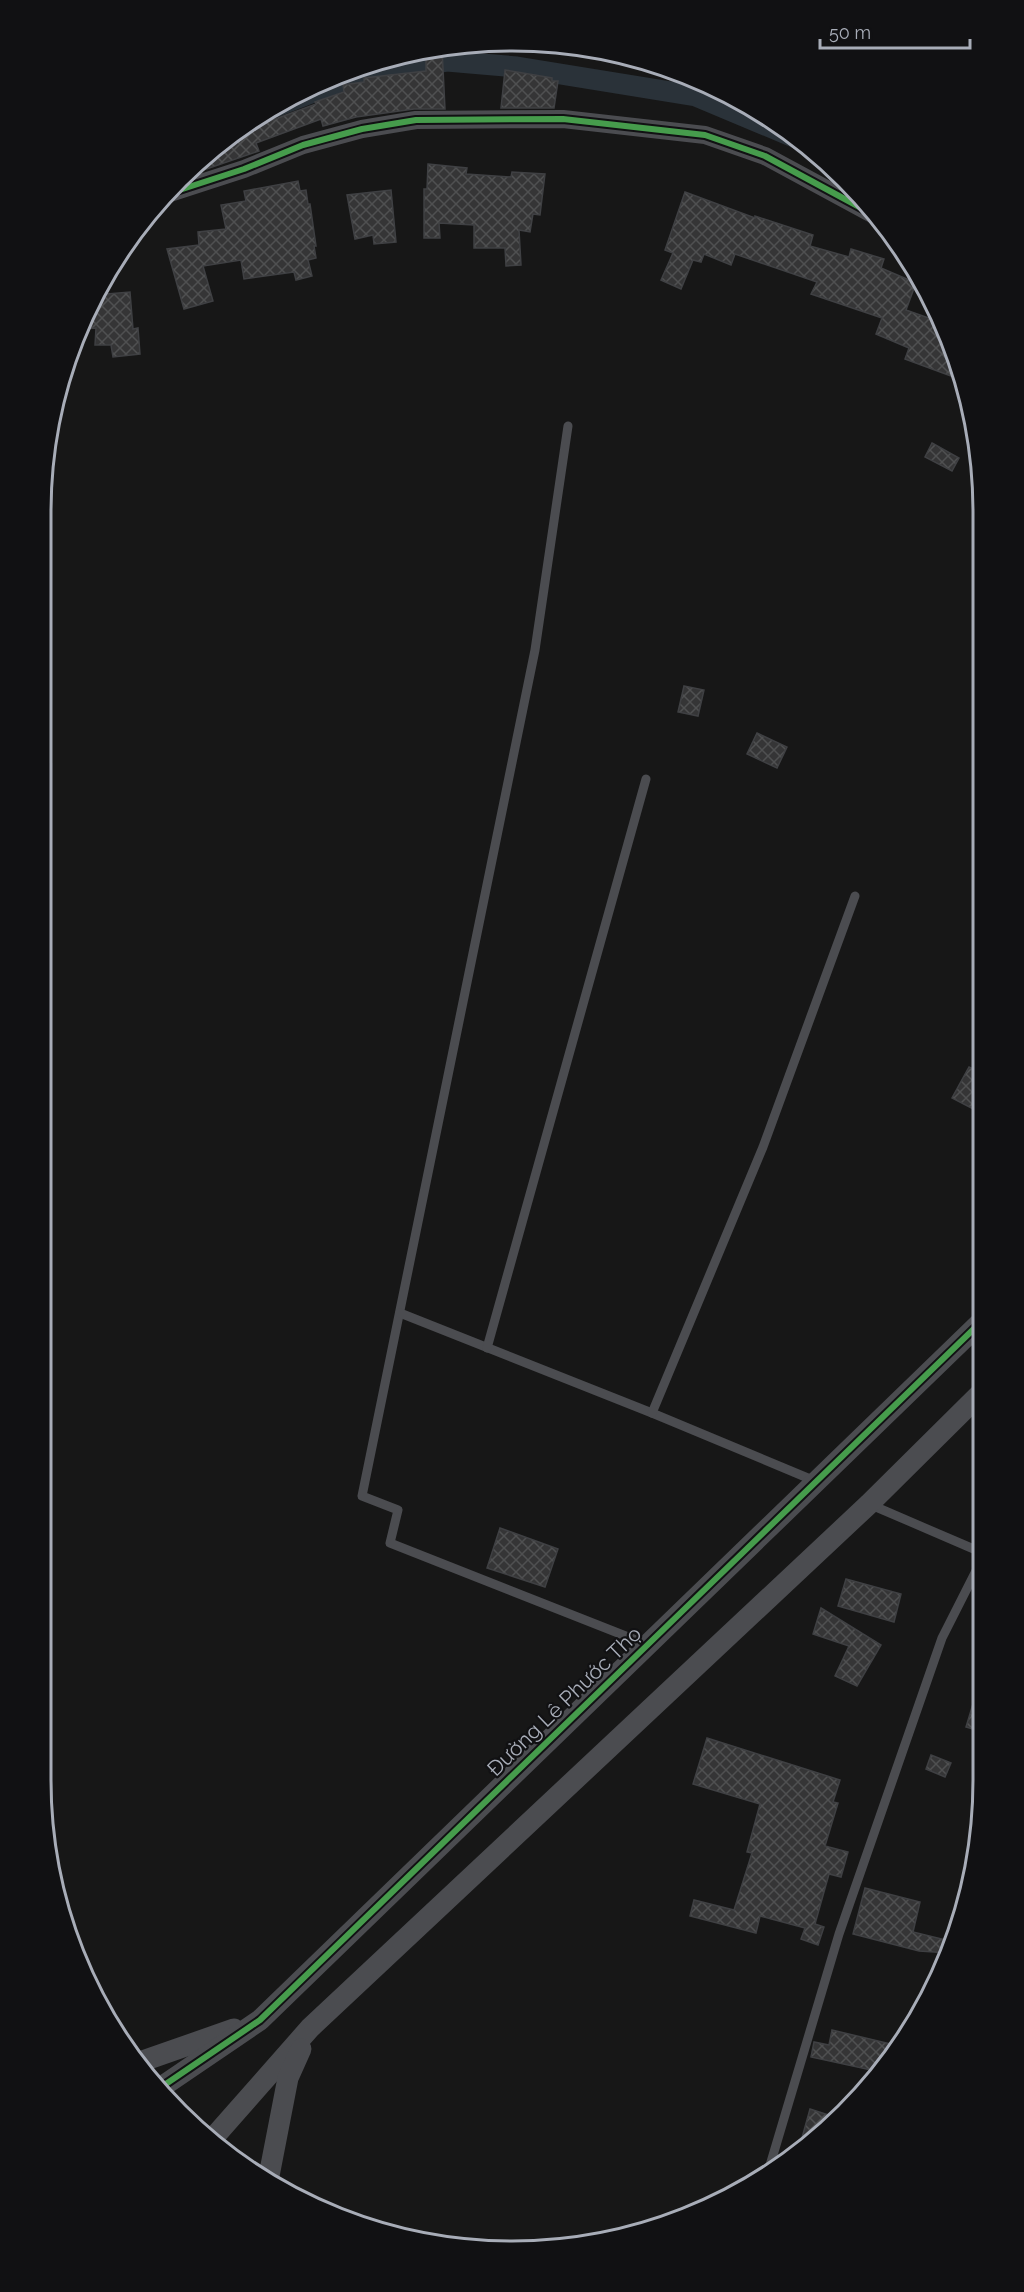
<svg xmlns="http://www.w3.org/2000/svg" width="1024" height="2292" font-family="Raleway,sans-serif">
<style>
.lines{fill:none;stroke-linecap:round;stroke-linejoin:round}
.canal{stroke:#2a3239;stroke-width:21}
.building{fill:url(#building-cross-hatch);stroke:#3f4043;stroke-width:1.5}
.service{stroke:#4b4c50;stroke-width:9}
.minor{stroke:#4b4c50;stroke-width:18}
.tertiary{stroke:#4b4c50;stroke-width:21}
.cycleway-casing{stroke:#111113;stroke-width:10}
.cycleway{stroke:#469c4c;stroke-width:6}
.labels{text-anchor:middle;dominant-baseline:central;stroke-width:4.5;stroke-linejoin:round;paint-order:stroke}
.street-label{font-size:21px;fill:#a8adb8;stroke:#111113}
.rim{fill:none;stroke:#a8adb8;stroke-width:3}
</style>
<defs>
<pattern id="building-cross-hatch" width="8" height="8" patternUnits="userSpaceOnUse" patternTransform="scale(1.5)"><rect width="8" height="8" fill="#353536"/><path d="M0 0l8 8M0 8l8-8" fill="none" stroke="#4f5051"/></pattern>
</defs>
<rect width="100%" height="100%" fill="#171717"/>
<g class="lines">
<!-- canal -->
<path class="canal" d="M 275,107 L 360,74 L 447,61 L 517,67 L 696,96 L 801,140"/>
</g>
<!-- building -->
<g class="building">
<path d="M 442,48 L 445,109 L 414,109 L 356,117 L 323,126 L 321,119 L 256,143 L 259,151 L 183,177 L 225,138 L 249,123 L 251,128 L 316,104 L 315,102 L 344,92 L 343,85 L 364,82 L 364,78 L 426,71 L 426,51 Z"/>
<path d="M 505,70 L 552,78 L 552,81 L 558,81 L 554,108 L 501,108 Z"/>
<path d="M 428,164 L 467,168 L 466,174 L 511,177 L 512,172 L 545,174 L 540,215 L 533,214 L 530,232 L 519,230 L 521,265 L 506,266 L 505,248 L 474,248 L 474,225 L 439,223 L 440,238 L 424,238 L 424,189 L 427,189 Z"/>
<path d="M 298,181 L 300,191 L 306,190 L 308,204 L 310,204 L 316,246 L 314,246 L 316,258 L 308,260 L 312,276 L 296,280 L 294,272 L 244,279 L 241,260 L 203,266 L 213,301 L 184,309 L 167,249 L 199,245 L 198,232 L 226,229 L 221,205 L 246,201 L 244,191 Z"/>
<path d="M 391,190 L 396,242 L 374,244 L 373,235 L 355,239 L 347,195 Z"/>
<path d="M 685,192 L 755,218 L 755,216 L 813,235 L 810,246 L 849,257 L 851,249 L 884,259 L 881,268 L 916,283 L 906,310 L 943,323 L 947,331 L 956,363 L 951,376 L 905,359 L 909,348 L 876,334 L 882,318 L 811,294 L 817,282 L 735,254 L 731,265 L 704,254 L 701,262 L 693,260 L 681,289 L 661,280 L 673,253 L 665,250 Z"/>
<path d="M 130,292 L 133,329 L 138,328 L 140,354 L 113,357 L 111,345 L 95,345 L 96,328 L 80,329 L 95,295 Z"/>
<path d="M 932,443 L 959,458 L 952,471 L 925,457 Z"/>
<path d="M 684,686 L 704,690 L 698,716 L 678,712 Z"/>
<path d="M 757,733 L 787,747 L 777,768 L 747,754 Z"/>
<path d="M 969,1067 L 981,1073 L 981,1113 L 952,1098 Z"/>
<path d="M 500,1528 L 558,1549 L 545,1587 L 487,1568 Z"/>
<path d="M 846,1579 L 901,1594 L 894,1622 L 838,1606 Z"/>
<path d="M 821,1608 L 881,1645 L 857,1686 L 835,1676 L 849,1646 L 813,1634 Z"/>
<path d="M 979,1684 L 983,1684 L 983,1732 L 966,1727 Z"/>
<path d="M 707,1738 L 840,1780 L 833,1802 L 838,1803 L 825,1846 L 848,1852 L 841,1877 L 829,1874 L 815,1924 L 824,1927 L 818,1945 L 801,1939 L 805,1928 L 760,1916 L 756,1933 L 690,1916 L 694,1900 L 734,1910 L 752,1853 L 747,1852 L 760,1804 L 693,1784 Z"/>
<path d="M 931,1755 L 951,1763 L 945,1777 L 926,1769 Z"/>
<path d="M 865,1888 L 920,1902 L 913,1932 L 954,1942 L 949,1953 L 919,1951 L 853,1934 Z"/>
<path d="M 832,2030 L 899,2046 L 880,2072 L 811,2057 L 814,2042 L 829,2045 Z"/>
<path d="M 810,2109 L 835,2117 L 800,2145 Z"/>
</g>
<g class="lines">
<!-- service -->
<g class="service">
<path d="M 568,426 L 535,650 L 362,1496 L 398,1510 L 390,1543 L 646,1644"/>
<path d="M 400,1313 L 652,1413 L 815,1481"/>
<path d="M 487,1348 L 646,779"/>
<path d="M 652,1413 L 763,1147 L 855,896"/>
<path d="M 869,1504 L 983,1553"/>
<path d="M 768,2172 L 839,1934 L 942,1638 L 983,1557"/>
</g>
<!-- minor -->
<path class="minor" d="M 164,195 L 244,169 L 303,145 L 362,129 L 416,120 L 563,119 L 705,135 L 765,156 L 878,217"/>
<!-- tertiary -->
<g class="tertiary">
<path d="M 137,2063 L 234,2029"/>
<path d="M 157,2090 L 260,2020 L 982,1321"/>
<path d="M 214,2137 L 310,2028 L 869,1504 L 982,1392"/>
<path d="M 268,2181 L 288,2078 L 301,2049"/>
</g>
<!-- cycleway casing -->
<g class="cycleway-casing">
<g id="cycleway">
<path d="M 164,195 L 244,169 L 303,145 L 362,129 L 416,120 L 563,119 L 705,135 L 765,156 L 878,217"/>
<path d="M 157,2090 L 260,2020 L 982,1321"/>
</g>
</g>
<!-- cycleway -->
<use href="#cycleway" class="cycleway"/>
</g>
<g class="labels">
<!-- street labels -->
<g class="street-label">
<text transform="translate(564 1701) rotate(-44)">Đường Lê Phước Thọ</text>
</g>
</g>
<!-- crop -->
<path d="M0 0H1024V2292H0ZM512 51H512A461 461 0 0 1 973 512V1780A461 461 0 0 1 512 2241H512A461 461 0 0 1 51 1780V512A461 461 0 0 1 512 51Z" fill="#111113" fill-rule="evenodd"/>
<path class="rim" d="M512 51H512A461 461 0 0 1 973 512V1780A461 461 0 0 1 512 2241H512A461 461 0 0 1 51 1780V512A461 461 0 0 1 512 51Z"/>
<!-- scale -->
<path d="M820 39v9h150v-9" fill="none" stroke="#a8adb8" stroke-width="3"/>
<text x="829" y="39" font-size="18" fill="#a8adb8" stroke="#111113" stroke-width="4.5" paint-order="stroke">50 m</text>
</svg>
